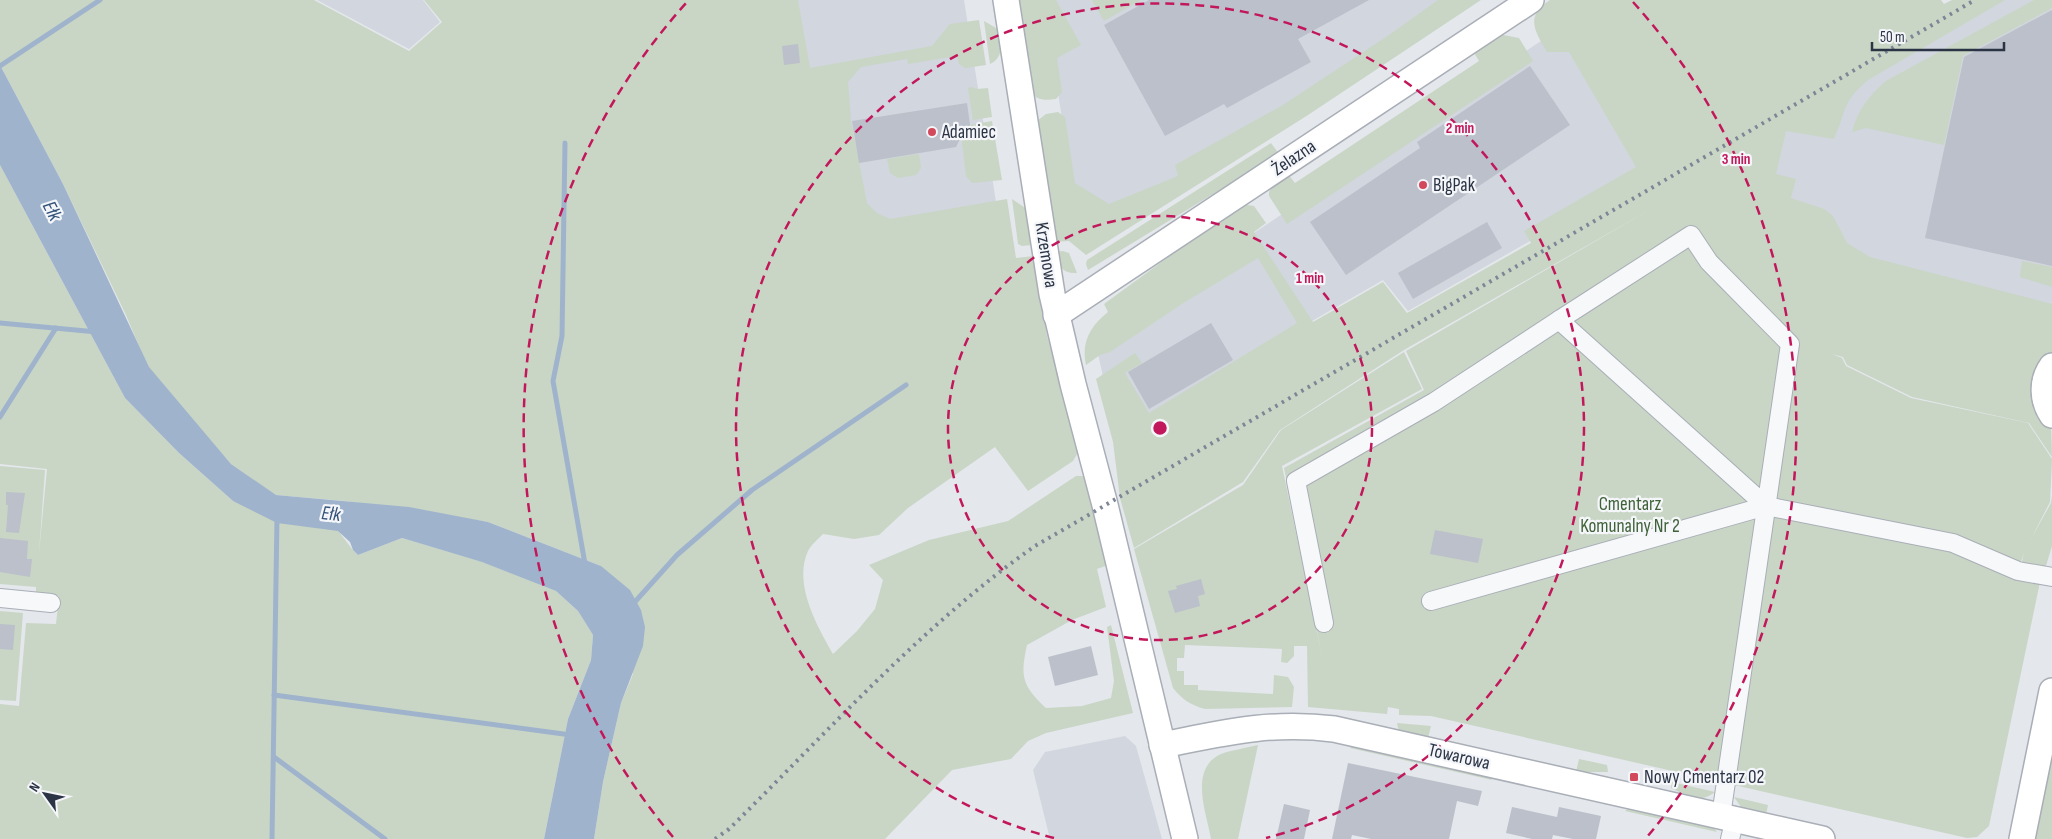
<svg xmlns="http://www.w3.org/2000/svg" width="2052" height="839" font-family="'Sofia Sans Condensed',sans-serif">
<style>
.built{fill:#d2d6de}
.green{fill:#c9d6c5}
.water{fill:#9fb4cc}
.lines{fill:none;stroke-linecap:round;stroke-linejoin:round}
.stream{stroke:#9fb4cc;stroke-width:5}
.building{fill:#bbc0ca}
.street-casing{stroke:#a9aeb7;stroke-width:20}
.secondary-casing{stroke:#a9aeb7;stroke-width:28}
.street{stroke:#f7f8fa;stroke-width:18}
.secondary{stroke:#fff;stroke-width:25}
.rail{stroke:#7d8696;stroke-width:4;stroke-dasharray:2.5 5;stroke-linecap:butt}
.ring{fill:none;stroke:#c2185b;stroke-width:2.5;stroke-dasharray:9 6}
.poi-dot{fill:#d1495b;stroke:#f4f6f9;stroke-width:2}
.labels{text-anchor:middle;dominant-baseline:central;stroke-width:4.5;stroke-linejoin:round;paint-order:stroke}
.poi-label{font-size:19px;fill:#2b3445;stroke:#f4f6f9;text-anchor:start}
.street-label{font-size:19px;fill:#2b3445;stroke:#f4f6f9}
.park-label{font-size:19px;fill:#3f6138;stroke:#f4f6f9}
.water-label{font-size:20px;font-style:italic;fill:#34527a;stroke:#f4f6f9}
.centre{fill:#c2185b;stroke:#f4f6f9;stroke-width:2.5}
.ring-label{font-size:15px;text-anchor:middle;font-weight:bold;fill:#c2185b;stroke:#f4f6f9;stroke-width:4.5;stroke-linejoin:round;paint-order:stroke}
</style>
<rect width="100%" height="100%" fill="#e4e7ec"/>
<!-- built -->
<g class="built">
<path d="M 317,0 L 423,0 L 440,22 L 409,49 Z"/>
<path d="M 684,0 L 964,0 L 1009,284 L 903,317 Z"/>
<path d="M 1044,0 L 1456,0 L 1196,171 L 1108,206 L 1072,185 Z"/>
<path d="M 2002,0 L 2052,0 L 2052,310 L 1850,257 L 1738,151 Z"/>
<path d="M 1541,41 L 1587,44 L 1657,168 L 1408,311 L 1383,280 L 1312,321 L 1118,443 L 1098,354 L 1254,233 Z"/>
<path d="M 1125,736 L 1136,746 L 1162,839 L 1050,839 L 1033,770 L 1045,752 Z"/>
</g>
<!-- green -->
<g class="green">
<path d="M 0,0 L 314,0 L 409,51 L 442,22 L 424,0 L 798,0 L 810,68 L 932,46 L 950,24 L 979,20 L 986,65 L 965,68 L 959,64 L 957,56 L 908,64 L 907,59 L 861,67 L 848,82 L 851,121 L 867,203 L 877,213 L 890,219 L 1007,199 L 1016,258 L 1034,256 L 1047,336 L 1080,449 L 1073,461 L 1028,491 L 995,447 L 908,508 L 879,535 L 854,539 L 823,534 C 818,539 811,545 808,551 C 793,584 817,626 833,654 L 857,631 L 875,609 L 883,580 L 869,565 L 929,540 L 1008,521 L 1076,476 L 1088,476 L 1111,564 L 1097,569 L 1106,607 L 1072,620 L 1027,645 C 1020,677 1022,685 1046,708 L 1082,706 L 1111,698 L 1114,681 L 1107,627 L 1111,625 L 1133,713 L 1046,733 L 1028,741 L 1011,759 L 952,770 L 885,839 L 594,839 L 603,782 L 621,703 L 633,674 L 601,566 L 488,522 L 345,501 L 275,495 L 231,464 L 149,370 L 126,315 L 63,184 L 0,65 Z"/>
<path d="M 1014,0 L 1056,0 L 1081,45 L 1057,58 L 1062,92 L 1056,99 C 1043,101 1037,100 1028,90 Z"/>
<path d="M 1092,0 L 1141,0 L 1104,21 Z"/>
<path d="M 1438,0 L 1481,0 L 1308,115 L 1086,255 L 1069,241 L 1051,242 L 1037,121 L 1046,114 L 1058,112 L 1065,117 L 1075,183 L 1109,204 L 1178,176 L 1175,165 L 1283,105 L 1389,35 Z"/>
<path d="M 1550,0 L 1941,0 L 1944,4 L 1952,0 L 2005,0 L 1868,80 C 1841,103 1847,110 1834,139 L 1786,131 L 1776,174 L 1796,179 L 1791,198 L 1824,209 L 1833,216 L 1847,243 L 1870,257 L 2052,304 L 2052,353 L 2049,356 L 2052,457 L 2029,423 L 1912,397 L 1847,365 L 1843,357 L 1832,354 L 1842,358 L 1846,366 L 1911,398 L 2028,423 L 2052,459 L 2050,502 L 2031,539 L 2051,503 L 2052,496 L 2052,546 L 2045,569 L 2021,566 L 2024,553 L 2018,571 L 2040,582 L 1989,826 L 1977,837 L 1967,838 L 1431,716 L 1399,715 L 1399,709 L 1388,707 L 1387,714 L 1308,707 L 1307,646 L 1294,646 L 1294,656 L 1287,663 L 1281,662 L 1282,649 L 1185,645 L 1184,658 L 1177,658 L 1177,671 L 1184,671 L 1184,685 L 1198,685 L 1198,690 L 1273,694 L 1274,675 L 1288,677 L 1294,687 L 1292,707 L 1205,709 C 1190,705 1182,699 1173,688 L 1134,549 L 1243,485 L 1281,430 L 1404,352 L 1422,389 L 1282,466 L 1323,661 L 1284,468 L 1424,390 L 1406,351 L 1651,209 L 1404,350 L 1280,430 L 1243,482 L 1134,548 L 1120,498 L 1113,442 L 1096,379 L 1135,353 L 1142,363 L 1125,373 L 1149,413 L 1297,323 L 1258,258 L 1185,302 L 1110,352 L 1100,355 L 1086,365 C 1081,343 1090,326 1108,312 L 1104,304 L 1241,204 L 1254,206 L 1266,223 L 1254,232 L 1313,322 L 1383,282 L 1407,313 L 1531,243 L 1524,231 L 1636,167 L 1569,52 L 1547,52 C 1534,30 1525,16 1550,0 Z"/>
<path d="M 2034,0 L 2052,0 L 2052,8 L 1963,56 L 1944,145 L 1866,128 L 1852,132 C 1858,109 1869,96 1886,81 Z"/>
<path d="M 984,21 L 996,28 C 1003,40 1004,58 990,64 Z"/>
<path d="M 1498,34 L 1519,38 L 1533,61 L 1287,224 L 1269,196 C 1268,184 1278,179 1287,173 L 1295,183 L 1479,61 L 1473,51 Z"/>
<path d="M 971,87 L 977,89 L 988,88 L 992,117 L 973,120 L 968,88 Z"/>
<path d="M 992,121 L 1002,180 L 972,183 L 966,176 L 961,134 L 971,132 L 970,125 Z"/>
<path d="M 1271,143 L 1279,154 L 1088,270 L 1086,264 L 1087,260 Z"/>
<path d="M 919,154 L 921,168 L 916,175 L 898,178 L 890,173 L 887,159 Z"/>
<path d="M 0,165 L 125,398 L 179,453 L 233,501 L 339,531 C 341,535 354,552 358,555 L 402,538 L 483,562 L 556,591 L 578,611 L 593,635 L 591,660 L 568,719 L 544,839 L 0,839 L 0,704 L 19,706 L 26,623 L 56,624 L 59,596 L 36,594 L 36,587 L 0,584 L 0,466 L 45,470 L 39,553 L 47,469 L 0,464 Z"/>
<path d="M 1012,199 L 1027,209 L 1032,245 L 1022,246 L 1018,244 Z"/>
<path d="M 1063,251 L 1069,253 L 1077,273 C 1062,274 1058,265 1053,252 Z"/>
<path d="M 2022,261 L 2052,267 L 2052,287 L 2020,277 Z"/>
<path d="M 0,611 L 23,613 L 16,701 L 0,700 Z"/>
<path d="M 1397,723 L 1431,726 L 1428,738 L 1399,732 Z"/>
<path d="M 2052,736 L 2052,839 L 2031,839 Z"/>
<path d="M 1355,744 L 1489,775 L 1492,780 L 1350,748 Z"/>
<path d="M 1258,745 L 1238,839 L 1211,839 C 1207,814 1188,769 1221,754 C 1232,750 1246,748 1258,745 Z"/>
<path d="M 1579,759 L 1607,765 L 1608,772 L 1576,772 Z"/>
<path d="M 1672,782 L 1715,792 C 1697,805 1689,796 1671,788 Z"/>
<path d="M 1734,797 L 1768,805 L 1766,815 L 1741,807 Z"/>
<path d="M 1632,805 L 1713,827 L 1717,832 L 1625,811 Z"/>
</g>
<!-- water -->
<path class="water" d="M 0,65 L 63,184 L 149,367 L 231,464 L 276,495 L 409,507 L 488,522 L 601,566 L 630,590 L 641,610 L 645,627 L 643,646 L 621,703 L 603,782 L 594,839 L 544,839 L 568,719 L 591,660 L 593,635 L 578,611 L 556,591 L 482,562 L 402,538 L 358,555 L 353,550 L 350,542 L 338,531 L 277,523 L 233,501 L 179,453 L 125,398 L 0,165 Z"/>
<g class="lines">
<!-- stream -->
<g class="stream">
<path d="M 0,66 L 100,0"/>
<path d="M 565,143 L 562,336 L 553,381 L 585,564"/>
<path d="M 0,323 L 97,332"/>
<path d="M 0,417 L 56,328"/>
<path d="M 633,604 L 677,555 L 752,490 L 906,385"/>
<path d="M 274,695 L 571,735"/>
<path d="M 274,757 L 385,839"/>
<path d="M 272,839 L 277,517"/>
</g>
</g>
<!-- building -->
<g class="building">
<path d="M 1149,0 L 1369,0 L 1298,39 L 1311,62 L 1227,108 L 1224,104 L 1165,136 L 1104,25 Z"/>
<path d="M 2052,10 L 2052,266 L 1925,238 L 1964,57 Z"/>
<path d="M 798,44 L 800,63 L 784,65 L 782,46 Z"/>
<path d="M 1530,66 L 1570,125 L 1346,275 L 1310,222 L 1420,148 L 1417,142 Z"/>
<path d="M 967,103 L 971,132 L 963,133 L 956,147 L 859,163 L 852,121 Z"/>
<path d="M 1487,222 L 1502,248 L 1413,299 L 1398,273 Z"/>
<path d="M 1211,323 L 1233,360 L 1149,409 L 1128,372 Z"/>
<path d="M 6,492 L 25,493 L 19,533 L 6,532 L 8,505 L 6,505 Z"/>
<path d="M 1435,530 L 1483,539 L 1478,563 L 1430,554 Z"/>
<path d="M 0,538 L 28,541 L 27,559 L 32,559 L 30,577 L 0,572 Z"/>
<path d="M 1201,579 L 1205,594 L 1198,596 L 1200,606 L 1175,613 L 1168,591 L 1177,589 L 1176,586 Z"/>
<path d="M 0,624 L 15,625 L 13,650 L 0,649 Z"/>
<path d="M 1091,646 L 1098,675 L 1055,686 L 1048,657 Z"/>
<path d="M 1348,763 L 1482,791 L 1478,806 L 1457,801 L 1449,839 L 1371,839 L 1352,835 L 1351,839 L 1332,839 Z"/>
<path d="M 1284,804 L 1310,810 L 1304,839 L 1276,839 Z"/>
<path d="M 1512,807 L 1557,817 L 1559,807 L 1601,816 L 1596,839 L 1573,839 L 1553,835 L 1552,839 L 1532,839 L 1506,833 Z"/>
</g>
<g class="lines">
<!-- street casing -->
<g class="street-casing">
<g id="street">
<path d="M 0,598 L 51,603"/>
<path d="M 1431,601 L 1766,506 L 1953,543 L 2018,571 L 2052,577"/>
<path d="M 1324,623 L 1296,481 L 1434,402 L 1559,320"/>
<path d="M 1721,816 L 1790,344 L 1709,262 L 1691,235 L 1559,320 L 1766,506"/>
<path d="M 1730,839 L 1735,819"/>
</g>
</g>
<!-- secondary casing -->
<g class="secondary-casing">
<g id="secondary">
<path d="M 1006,0 L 1052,294 L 1073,384 L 1105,505 L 1185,839"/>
<path d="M 1056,315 L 1531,0"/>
<path d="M 2052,366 C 2041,381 2042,400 2052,415"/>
<path d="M 1162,745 C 1223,733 1270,721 1334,729 L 1822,839"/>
<path d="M 2022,839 L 2052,691"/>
</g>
</g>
<!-- street -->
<use href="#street" class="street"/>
<!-- secondary -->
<use href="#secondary" class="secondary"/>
<!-- rail -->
<path class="rail" d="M 715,839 L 729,829 C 828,732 921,626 1035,546 L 1975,0"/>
</g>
<!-- distance rings -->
<g class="ring">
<circle cx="1160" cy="428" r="212"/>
<path d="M1054 838A424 424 0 1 1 1266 838"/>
<path d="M673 837A636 636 0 0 1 687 2M1633 2A636 636 0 0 1 1647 837"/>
</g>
<!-- markers -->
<g class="poi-dot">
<circle cx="932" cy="132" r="5"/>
<circle cx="1423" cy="185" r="5"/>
<rect x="1629" y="772" width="10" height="10" rx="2.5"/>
</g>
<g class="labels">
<!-- poi labels -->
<g class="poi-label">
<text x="942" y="132">Adamiec</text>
<text x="1433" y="185">BigPak</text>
<text x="1644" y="777">Nowy Cmentarz 02</text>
</g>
<!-- street labels -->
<g class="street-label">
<text transform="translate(1294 158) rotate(-34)">Żelazna</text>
<text transform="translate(1046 255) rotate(81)">Krzemowa</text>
<text transform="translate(1459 757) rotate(13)">Towarowa</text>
</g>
<!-- park labels -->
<g class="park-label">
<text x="1630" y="504">Cmentarz<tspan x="1630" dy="22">Komunalny Nr 2</tspan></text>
</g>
<!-- water labels -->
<g class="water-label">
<text transform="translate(52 211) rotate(63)">Ełk</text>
<text transform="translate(331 514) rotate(6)">Ełk</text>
</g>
</g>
<circle cx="1160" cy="428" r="8" class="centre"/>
<g class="ring-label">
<text x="1460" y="133">2 min</text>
<text x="1736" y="164">3 min</text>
<text x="1310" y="283">1 min</text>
</g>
<!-- north arrow -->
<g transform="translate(45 794) rotate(303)" stroke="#f4f6f9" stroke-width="4" paint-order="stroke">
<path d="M0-4L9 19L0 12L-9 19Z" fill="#2b3445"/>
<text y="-8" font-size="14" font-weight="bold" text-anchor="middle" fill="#2b3445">N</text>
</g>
<!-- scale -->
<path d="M1872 42v8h132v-8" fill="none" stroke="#2b3445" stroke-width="2.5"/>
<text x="1880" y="42" font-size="15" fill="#2b3445" stroke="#f4f6f9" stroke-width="4" paint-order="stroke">50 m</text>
</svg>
